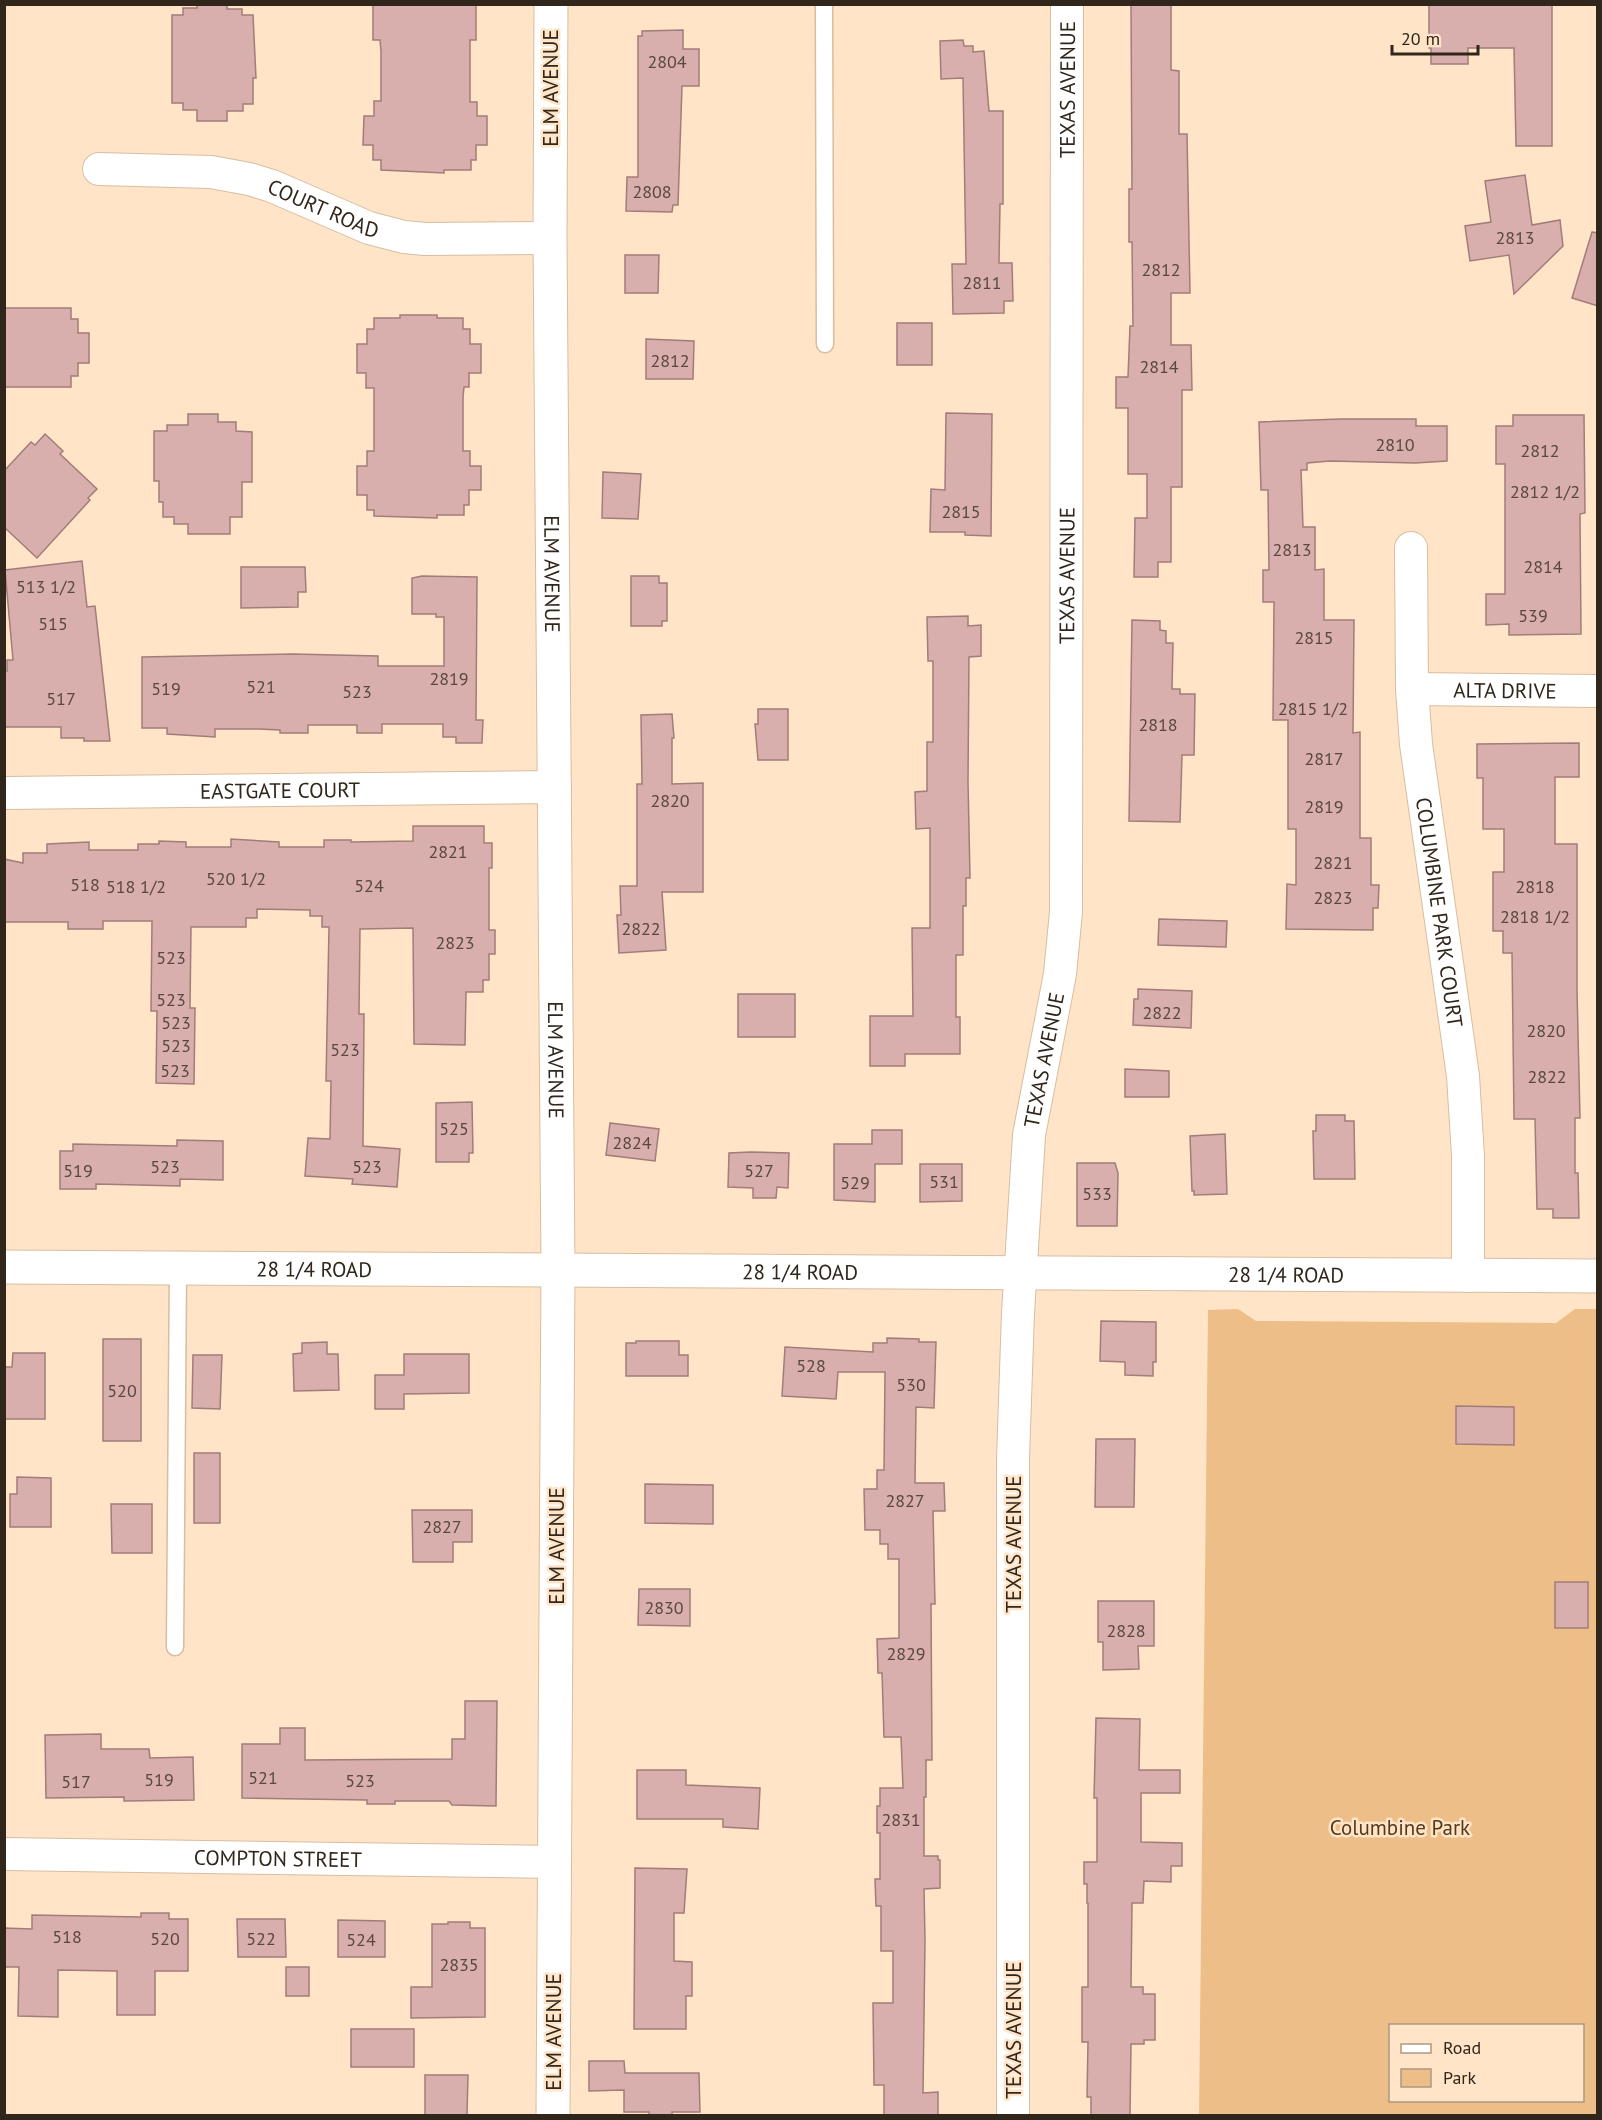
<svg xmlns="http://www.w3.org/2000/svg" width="1602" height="2120" font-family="'PT Sans',sans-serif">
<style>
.green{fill:#edbe88;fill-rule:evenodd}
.building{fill:#d8afad;stroke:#a27c7a;stroke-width:1.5}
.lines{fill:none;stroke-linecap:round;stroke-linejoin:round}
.lane-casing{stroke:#d7bda1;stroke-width:19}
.street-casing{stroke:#d7bda1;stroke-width:34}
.secondary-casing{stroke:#d7bda1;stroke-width:35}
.lane{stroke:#fff;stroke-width:16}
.street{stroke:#fff;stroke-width:32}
.secondary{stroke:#fff;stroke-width:33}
.labels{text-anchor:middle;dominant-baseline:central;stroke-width:5;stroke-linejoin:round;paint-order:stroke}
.number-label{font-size:18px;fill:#5a4840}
.street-label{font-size:21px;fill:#30261b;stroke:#ffe4c7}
.park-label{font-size:21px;fill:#543a1b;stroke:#ffe4c7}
</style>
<rect width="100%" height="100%" fill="#ffe4c7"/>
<!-- green -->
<path class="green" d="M 1238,1309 L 1256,1321 L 1556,1323 L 1575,1309 L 1597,1309 L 1597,2115 L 1199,2116 L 1208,1310 ZM 1390,2026 L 1582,2026 L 1582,2100 L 1390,2100 Z"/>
<!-- building -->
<g class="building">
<path d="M 197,4 L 227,4 L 227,9 L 242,9 L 242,15 L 253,15 L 256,78 L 253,78 L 253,104 L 243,104 L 243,111 L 227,111 L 227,121 L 197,121 L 197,110 L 183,110 L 183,103 L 172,103 L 172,15 L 183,15 L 183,8 L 197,8 Z"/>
<path d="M 373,4 L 476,4 L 476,40 L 470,40 L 470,102 L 477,102 L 477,116 L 487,116 L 487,145 L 476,145 L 476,160 L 471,160 L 471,170 L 444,170 L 444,173 L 381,170 L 381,160 L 373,160 L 373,145 L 363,145 L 364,116 L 374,116 L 374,101 L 381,101 L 381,51 L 380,40 L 373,40 Z"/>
<path d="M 1131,4 L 1171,4 L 1171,70 L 1179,71 L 1179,134 L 1187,134 L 1190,293 L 1171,293 L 1171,345 L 1191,345 L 1192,390 L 1182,390 L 1182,487 L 1171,487 L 1171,562 L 1158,562 L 1158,577 L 1134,577 L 1135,518 L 1147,518 L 1147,474 L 1128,474 L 1128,408 L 1116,408 L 1116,377 L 1128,377 L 1130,326 L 1133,326 L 1132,242 L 1129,242 L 1129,189 L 1132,189 Z"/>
<path d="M 1429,4 L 1552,4 L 1552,146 L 1516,146 L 1514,48 L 1468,48 L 1468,64 L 1431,64 L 1431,48 L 1429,48 Z"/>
<path d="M 683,30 L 683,49 L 699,49 L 699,86 L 682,86 L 678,205 L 673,205 L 672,212 L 626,211 L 627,177 L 638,177 L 638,36 L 642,36 L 642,31 Z"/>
<path d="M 963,40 L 964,46 L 973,46 L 973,52 L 984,51 L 989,111 L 1003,111 L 1003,204 L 1000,204 L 999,263 L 1012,263 L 1013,301 L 1004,301 L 1004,313 L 953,314 L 952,264 L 966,264 L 963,78 L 941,79 L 940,41 Z"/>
<path d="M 1525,175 L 1532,225 L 1560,220 L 1563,246 L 1514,294 L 1509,255 L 1470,261 L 1465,226 L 1491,222 L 1485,181 Z"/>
<path d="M 1592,232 L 1598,233 L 1598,306 L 1572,298 Z"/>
<path d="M 625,255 L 659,255 L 658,293 L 625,293 Z"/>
<path d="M 4,308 L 71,308 L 71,319 L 78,319 L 78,333 L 89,333 L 89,363 L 78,363 L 78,376 L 71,376 L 71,387 L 4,387 Z"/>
<path d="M 400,315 L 437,315 L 437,318 L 463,318 L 463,329 L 470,329 L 470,344 L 481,344 L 481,373 L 469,373 L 469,387 L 464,387 L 463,397 L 463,451 L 470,451 L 470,466 L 481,466 L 481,490 L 469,490 L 469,505 L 464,505 L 464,515 L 437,515 L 437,518 L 374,516 L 374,510 L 367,510 L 367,495 L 357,495 L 357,466 L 367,466 L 367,451 L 374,451 L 374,388 L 366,388 L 366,373 L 357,373 L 357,344 L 367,344 L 367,329 L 374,329 L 374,318 L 400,318 Z"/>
<rect x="897" y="323" width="35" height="42"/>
<path d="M 646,339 L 694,341 L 693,379 L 646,379 Z"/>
<path d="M 946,413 L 992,414 L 991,536 L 965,535 L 965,532 L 930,532 L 931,489 L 945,490 Z"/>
<path d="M 188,414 L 218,414 L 218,422 L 236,422 L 236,431 L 252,432 L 252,482 L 242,482 L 242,517 L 230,517 L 230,534 L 188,534 L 188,524 L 174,524 L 174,517 L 163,517 L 163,502 L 159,502 L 159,481 L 154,481 L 154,431 L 167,431 L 167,425 L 188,425 Z"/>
<path d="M 1513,415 L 1584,415 L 1585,513 L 1580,514 L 1581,634 L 1509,635 L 1509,624 L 1486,625 L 1486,594 L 1505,594 L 1505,464 L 1496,464 L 1496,426 L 1513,426 Z"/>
<path d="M 1341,419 L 1416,419 L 1416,426 L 1447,426 L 1447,461 L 1415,463 L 1330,461 L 1307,463 L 1307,470 L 1301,470 L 1303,527 L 1315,527 L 1315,570 L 1324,569 L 1324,620 L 1354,620 L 1353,733 L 1360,732 L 1360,838 L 1371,838 L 1371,885 L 1379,885 L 1378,908 L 1373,908 L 1373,930 L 1286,929 L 1287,884 L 1296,885 L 1296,829 L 1288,829 L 1288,720 L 1273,720 L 1274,602 L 1263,602 L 1263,570 L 1269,570 L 1268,490 L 1261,490 L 1259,422 Z"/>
<path d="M 45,434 L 63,451 L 60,454 L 97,489 L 88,498 L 90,500 L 37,558 L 4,527 L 4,471 L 31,442 L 35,445 Z"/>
<path d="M 603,472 L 641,474 L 638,519 L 602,518 Z"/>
<path d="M 82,561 L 87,607 L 95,606 L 110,741 L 84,741 L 84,738 L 61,738 L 61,727 L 4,727 L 4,671 L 7,671 L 7,660 L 13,660 L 5,570 Z"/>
<path d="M 241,567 L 305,567 L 306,592 L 298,592 L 298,607 L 241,608 Z"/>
<path d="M 422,576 L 477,577 L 476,720 L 483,720 L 482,743 L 456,743 L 456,737 L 443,737 L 443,724 L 382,724 L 382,733 L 357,733 L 357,725 L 308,725 L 308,733 L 280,733 L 280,730 L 259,729 L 215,729 L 215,737 L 167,734 L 167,728 L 142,728 L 142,657 L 293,654 L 378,656 L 378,666 L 444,666 L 444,617 L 436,617 L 436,614 L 412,614 L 412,578 Z"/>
<path d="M 631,576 L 659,576 L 659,583 L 667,583 L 667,621 L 662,621 L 662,626 L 631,626 Z"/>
<path d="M 968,616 L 968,626 L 981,625 L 981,656 L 969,657 L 968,781 L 970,878 L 966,878 L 966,906 L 963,906 L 963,955 L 956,955 L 956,1017 L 960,1017 L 960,1054 L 905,1054 L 905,1066 L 870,1066 L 870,1016 L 913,1016 L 912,928 L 930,928 L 930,828 L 916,829 L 915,792 L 927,791 L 927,742 L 933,742 L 933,661 L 928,661 L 927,617 Z"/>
<path d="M 1132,620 L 1160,621 L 1160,630 L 1166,631 L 1166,643 L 1173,643 L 1172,689 L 1180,689 L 1180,694 L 1195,694 L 1194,755 L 1182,755 L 1180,822 L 1129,821 Z"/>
<path d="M 758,709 L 788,709 L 788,760 L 758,760 L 755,724 L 758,724 Z"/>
<path d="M 672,714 L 674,738 L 672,738 L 672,784 L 703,783 L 703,892 L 662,892 L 666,950 L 619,953 L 617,915 L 621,915 L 620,886 L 637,886 L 637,784 L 642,784 L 641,715 Z"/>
<path d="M 1579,743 L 1579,777 L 1555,777 L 1555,844 L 1577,844 L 1577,990 L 1580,1118 L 1575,1118 L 1575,1173 L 1578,1173 L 1579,1218 L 1553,1218 L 1553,1209 L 1537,1209 L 1535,1119 L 1514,1119 L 1512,953 L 1503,953 L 1503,931 L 1493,931 L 1493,872 L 1504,872 L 1504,829 L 1483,829 L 1483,778 L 1477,778 L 1477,744 Z"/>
<path d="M 413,826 L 484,826 L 484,843 L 492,843 L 492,868 L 489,868 L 489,930 L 495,930 L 495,954 L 489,954 L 489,980 L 483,980 L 483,992 L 466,992 L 465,1045 L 414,1044 L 413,928 L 360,929 L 359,1014 L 364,1014 L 363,1146 L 400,1149 L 397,1187 L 352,1184 L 353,1179 L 305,1176 L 308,1138 L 330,1139 L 331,1081 L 326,1081 L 329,927 L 322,927 L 322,916 L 310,916 L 310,910 L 257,909 L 257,918 L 246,918 L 246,927 L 191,927 L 190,1008 L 195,1008 L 194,1084 L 156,1083 L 157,1011 L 151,1011 L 152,921 L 103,921 L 103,929 L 68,929 L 68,922 L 4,922 L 4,859 L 23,863 L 23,853 L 47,853 L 47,844 L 89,842 L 89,850 L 138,850 L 138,844 L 159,844 L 159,841 L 186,842 L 186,847 L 231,847 L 231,839 L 279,842 L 279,847 L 324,847 L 324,840 L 351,840 L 351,842 L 413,841 Z"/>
<path d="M 1159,919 L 1227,921 L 1226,947 L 1158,945 Z"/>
<path d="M 1138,989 L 1192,991 L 1191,1028 L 1133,1025 L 1134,999 L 1138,999 Z"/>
<rect x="738" y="994" width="57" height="43"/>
<path d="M 1125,1069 L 1169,1071 L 1169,1097 L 1125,1097 Z"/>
<path d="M 472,1102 L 473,1153 L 469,1153 L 469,1162 L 436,1162 L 436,1103 Z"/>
<path d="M 1316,1115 L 1345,1115 L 1345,1121 L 1354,1121 L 1355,1179 L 1314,1179 L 1313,1131 L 1316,1131 Z"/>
<path d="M 610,1123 L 659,1129 L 655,1161 L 606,1155 Z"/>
<path d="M 872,1130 L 902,1130 L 902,1164 L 875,1164 L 875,1202 L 834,1200 L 834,1144 L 872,1144 Z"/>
<path d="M 1225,1134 L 1227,1194 L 1194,1195 L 1194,1191 L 1192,1191 L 1190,1136 Z"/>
<path d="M 177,1140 L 223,1141 L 223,1180 L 180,1179 L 180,1186 L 96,1184 L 96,1189 L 60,1189 L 60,1151 L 73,1151 L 73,1144 L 177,1146 Z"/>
<path d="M 750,1152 L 789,1153 L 788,1188 L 777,1187 L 776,1198 L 753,1198 L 753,1188 L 728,1187 L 729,1153 Z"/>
<path d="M 1077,1163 L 1115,1163 L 1118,1173 L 1117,1226 L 1077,1226 Z"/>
<path d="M 920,1164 L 962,1164 L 962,1201 L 920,1202 Z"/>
<path d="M 1101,1321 L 1156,1322 L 1156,1362 L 1153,1362 L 1153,1376 L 1125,1375 L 1125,1362 L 1100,1361 Z"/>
<path d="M 887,1338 L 919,1339 L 919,1342 L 936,1342 L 934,1408 L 916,1407 L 915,1483 L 944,1483 L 945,1511 L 933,1511 L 935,1604 L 931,1604 L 932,1760 L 926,1760 L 926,1797 L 924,1797 L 924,1856 L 938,1856 L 938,1860 L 940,1860 L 940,1888 L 924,1889 L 925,1940 L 923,2093 L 938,2092 L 938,2115 L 884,2115 L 884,2085 L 874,2085 L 873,2003 L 893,2003 L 893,1951 L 881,1951 L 881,1906 L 876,1906 L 875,1879 L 880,1879 L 880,1833 L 877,1833 L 877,1806 L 880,1806 L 880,1788 L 903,1788 L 901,1737 L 884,1737 L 882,1673 L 878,1673 L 877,1639 L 899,1638 L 899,1559 L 888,1559 L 888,1544 L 880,1544 L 880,1530 L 865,1530 L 864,1489 L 877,1489 L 877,1470 L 884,1470 L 885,1372 L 838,1372 L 836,1399 L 782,1396 L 785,1347 L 873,1352 L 873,1343 L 887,1343 Z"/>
<rect x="103" y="1339" width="38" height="102"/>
<path d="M 636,1341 L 679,1341 L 679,1355 L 688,1355 L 688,1376 L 626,1376 L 626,1343 L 636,1343 Z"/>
<path d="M 327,1342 L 327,1354 L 338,1354 L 339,1390 L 294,1391 L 293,1354 L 302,1353 L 302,1343 Z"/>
<path d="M 13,1353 L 45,1353 L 45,1419 L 4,1419 L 4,1367 L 12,1367 Z"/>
<path d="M 404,1354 L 469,1354 L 469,1393 L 404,1394 L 404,1409 L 375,1409 L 375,1375 L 404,1375 Z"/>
<path d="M 193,1355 L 222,1355 L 220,1409 L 192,1408 Z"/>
<path d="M 1456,1406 L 1514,1407 L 1514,1445 L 1456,1444 Z"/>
<path d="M 1096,1439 L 1135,1439 L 1134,1507 L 1095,1507 Z"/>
<rect x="194" y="1453" width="26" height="70"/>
<path d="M 17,1477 L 51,1478 L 51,1527 L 10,1527 L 10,1494 L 17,1494 Z"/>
<path d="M 645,1484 L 713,1485 L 713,1524 L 645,1523 Z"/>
<path d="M 111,1504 L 152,1504 L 152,1553 L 112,1553 Z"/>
<path d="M 412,1510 L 472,1510 L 472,1542 L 453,1542 L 453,1562 L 413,1562 Z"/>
<rect x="1555" y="1582" width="33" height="46"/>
<path d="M 639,1589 L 690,1589 L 690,1626 L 638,1625 Z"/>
<path d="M 1098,1601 L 1154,1601 L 1154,1646 L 1138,1646 L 1139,1669 L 1103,1670 L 1103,1642 L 1098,1642 Z"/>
<path d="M 465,1701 L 497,1701 L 496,1806 L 452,1805 L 449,1801 L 395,1801 L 395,1804 L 367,1804 L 367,1800 L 242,1798 L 242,1744 L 280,1744 L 280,1728 L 305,1728 L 305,1760 L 452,1759 L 452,1739 L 465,1739 Z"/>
<path d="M 1096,1718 L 1140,1719 L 1139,1770 L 1180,1770 L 1180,1793 L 1141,1793 L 1141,1842 L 1182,1843 L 1182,1866 L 1171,1866 L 1171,1882 L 1144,1881 L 1143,1903 L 1132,1903 L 1131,1987 L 1143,1987 L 1143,1994 L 1155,1994 L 1155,2040 L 1144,2040 L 1144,2044 L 1131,2044 L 1130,2115 L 1091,2115 L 1091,2097 L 1087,2097 L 1088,2042 L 1082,2042 L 1082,1987 L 1088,1987 L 1088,1903 L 1087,1903 L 1087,1884 L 1084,1884 L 1084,1862 L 1097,1862 L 1097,1798 L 1094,1798 Z"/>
<path d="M 101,1734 L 101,1749 L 149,1749 L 150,1758 L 193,1757 L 194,1800 L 124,1801 L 124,1797 L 46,1798 L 45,1735 Z"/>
<path d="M 637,1770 L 686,1770 L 686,1785 L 760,1788 L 758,1829 L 723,1827 L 723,1819 L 637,1819 Z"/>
<path d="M 635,1868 L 687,1869 L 684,1913 L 674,1913 L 674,1961 L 692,1962 L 692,1996 L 686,1996 L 686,2029 L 634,2029 Z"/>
<path d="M 141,1913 L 169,1913 L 169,1919 L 188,1919 L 188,1971 L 155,1971 L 155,2015 L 117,2015 L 117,1971 L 58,1970 L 58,2017 L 18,2016 L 19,1967 L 4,1967 L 4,1928 L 32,1929 L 32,1915 L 141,1917 Z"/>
<path d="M 237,1919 L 285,1919 L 286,1957 L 238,1957 Z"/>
<path d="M 338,1920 L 385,1921 L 385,1957 L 338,1957 Z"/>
<path d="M 448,1922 L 470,1922 L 470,1928 L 485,1928 L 485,2017 L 411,2018 L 411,1987 L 432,1987 L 432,1924 L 448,1924 Z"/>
<rect x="286" y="1967" width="23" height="29"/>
<rect x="351" y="2029" width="63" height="38"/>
<path d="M 589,2061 L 624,2061 L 625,2073 L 699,2073 L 700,2112 L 672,2112 L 672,2115 L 649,2115 L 649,2112 L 624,2112 L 624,2090 L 589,2091 Z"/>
<path d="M 425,2075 L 468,2075 L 467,2115 L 425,2115 Z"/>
</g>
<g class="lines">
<!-- lane casing -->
<g class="lane-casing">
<g id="lane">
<path d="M 824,4 L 825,344"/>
<path d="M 175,1647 L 178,1268"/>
</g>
</g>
<!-- street casing -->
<g class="street-casing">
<g id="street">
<path id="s1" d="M 99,169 L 211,172 L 249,179 L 272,186 L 369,228 L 404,237 L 425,239 L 550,238"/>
<path id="s2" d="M 1411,548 L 1412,689 L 1416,744 L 1463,1076 L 1468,1156 L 1468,1276"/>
<path id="s3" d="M 1412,689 L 1598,691"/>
<path id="s4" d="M 4,793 L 555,787"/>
<path id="s5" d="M 4,1854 L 554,1862"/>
<path id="s6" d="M 1013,2116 L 1013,1458 L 1018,1313 L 1029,1135 L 1060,974 L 1066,912 L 1067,4"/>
</g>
</g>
<!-- secondary casing -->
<g class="secondary-casing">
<g id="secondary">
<path id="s7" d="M 551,4 L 550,238 L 558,1269 L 553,2116"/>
<path id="s8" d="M 4,1267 L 1598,1276"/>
</g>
</g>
<!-- lane -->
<use href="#lane" class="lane"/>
<!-- street -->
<use href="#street" class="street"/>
<!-- secondary -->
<use href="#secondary" class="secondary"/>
</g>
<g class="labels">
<!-- number labels -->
<g class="number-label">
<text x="667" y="61">2804</text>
<text x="652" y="191">2808</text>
<text x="1515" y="237">2813</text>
<text x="1161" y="269">2812</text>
<text x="982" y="282">2811</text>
<text x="670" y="360">2812</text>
<text x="1159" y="366">2814</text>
<text x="1395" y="444">2810</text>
<text x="1540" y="450">2812</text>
<text x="1545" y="491">2812 1/2</text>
<text x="961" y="511">2815</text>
<text x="1292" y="549">2813</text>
<text x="1543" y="566">2814</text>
<text x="46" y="586">513 1/2</text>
<text x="1533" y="615">539</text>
<text x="53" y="623">515</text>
<text x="1314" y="637">2815</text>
<text x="449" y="678">2819</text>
<text x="261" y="686">521</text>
<text x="166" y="688">519</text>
<text x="357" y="691">523</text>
<text x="61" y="698">517</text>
<text x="1313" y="708">2815 1/2</text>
<text x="1158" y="724">2818</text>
<text x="1324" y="758">2817</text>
<text x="670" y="800">2820</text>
<text x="1324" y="806">2819</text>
<text x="448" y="851">2821</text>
<text x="1333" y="862">2821</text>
<text x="236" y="878">520 1/2</text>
<text x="85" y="884">518</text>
<text x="369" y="885">524</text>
<text x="136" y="886">518 1/2</text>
<text x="1535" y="886">2818</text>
<text x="1333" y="897">2823</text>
<text x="1535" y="916">2818 1/2</text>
<text x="641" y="928">2822</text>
<text x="455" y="942">2823</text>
<text x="171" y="957">523</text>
<text x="171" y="999">523</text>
<text x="1162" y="1012">2822</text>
<text x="176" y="1022">523</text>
<text x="1546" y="1030">2820</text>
<text x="176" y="1045">523</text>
<text x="345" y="1049">523</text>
<text x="175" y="1070">523</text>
<text x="1547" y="1076">2822</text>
<text x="454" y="1128">525</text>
<text x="632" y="1142">2824</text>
<text x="165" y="1166">523</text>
<text x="367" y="1166">523</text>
<text x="78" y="1170">519</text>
<text x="759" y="1170">527</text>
<text x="944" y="1181">531</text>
<text x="855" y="1182">529</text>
<text x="1097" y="1193">533</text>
<text x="811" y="1365">528</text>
<text x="911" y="1384">530</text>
<text x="122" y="1390">520</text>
<text x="905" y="1500">2827</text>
<text x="442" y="1526">2827</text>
<text x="664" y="1607">2830</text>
<text x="1126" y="1630">2828</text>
<text x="906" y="1653">2829</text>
<text x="263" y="1777">521</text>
<text x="159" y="1779">519</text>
<text x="360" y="1780">523</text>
<text x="76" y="1781">517</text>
<text x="901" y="1819">2831</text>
<text x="67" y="1936">518</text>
<text x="165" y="1938">520</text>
<text x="261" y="1938">522</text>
<text x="361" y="1939">524</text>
<text x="459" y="1964">2835</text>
</g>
<!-- street labels -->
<g class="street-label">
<text transform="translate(550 88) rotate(-90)">ELM AVENUE</text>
<text stroke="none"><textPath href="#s6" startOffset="2030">TEXAS AVENUE</textPath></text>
<text stroke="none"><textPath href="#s1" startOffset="231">COURT ROAD</textPath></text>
<text stroke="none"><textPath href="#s7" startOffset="570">ELM AVENUE</textPath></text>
<text stroke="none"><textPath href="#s6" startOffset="1544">TEXAS AVENUE</textPath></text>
<text stroke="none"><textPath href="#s3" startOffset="93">ALTA DRIVE</textPath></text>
<text stroke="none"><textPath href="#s4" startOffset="276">EASTGATE COURT</textPath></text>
<text stroke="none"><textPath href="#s2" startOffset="366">COLUMBINE PARK COURT</textPath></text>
<text stroke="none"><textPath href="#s7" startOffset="1056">ELM AVENUE</textPath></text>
<text stroke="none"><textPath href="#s6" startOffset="1058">TEXAS AVENUE</textPath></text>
<text stroke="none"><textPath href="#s8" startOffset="310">28 1/4 ROAD</textPath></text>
<text stroke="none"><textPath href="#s8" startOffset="796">28 1/4 ROAD</textPath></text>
<text stroke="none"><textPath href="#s8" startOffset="1282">28 1/4 ROAD</textPath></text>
<text transform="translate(1013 1544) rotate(-90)">TEXAS AVENUE</text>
<text transform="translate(556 1546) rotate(-90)">ELM AVENUE</text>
<text stroke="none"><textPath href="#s5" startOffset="274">COMPTON STREET</textPath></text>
<text transform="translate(1013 2030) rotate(-90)">TEXAS AVENUE</text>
<text transform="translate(553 2032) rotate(-90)">ELM AVENUE</text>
</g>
<!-- park labels -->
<g class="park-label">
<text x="1400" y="1827">Columbine Park</text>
</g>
</g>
<!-- border -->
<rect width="1602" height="2120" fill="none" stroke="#30261b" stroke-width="12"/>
<!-- legend -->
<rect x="1389" y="2024" width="195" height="78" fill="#ffe4c7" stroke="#ac9882" stroke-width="1.5"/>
<rect x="1401" y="2044" width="30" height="9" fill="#ffffff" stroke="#ac9882" stroke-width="1.5"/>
<text x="1443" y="2054" font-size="18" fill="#30261b">Road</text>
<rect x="1401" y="2069" width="30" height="18" fill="#edbe88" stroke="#ac9882" stroke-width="1.5"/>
<text x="1443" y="2084" font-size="18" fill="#30261b">Park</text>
<!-- scale -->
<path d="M1392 45v9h86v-9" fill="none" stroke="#30261b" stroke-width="3"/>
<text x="1401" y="45" font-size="18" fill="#30261b" stroke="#ffe4c7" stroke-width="4.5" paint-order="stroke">20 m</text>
</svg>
